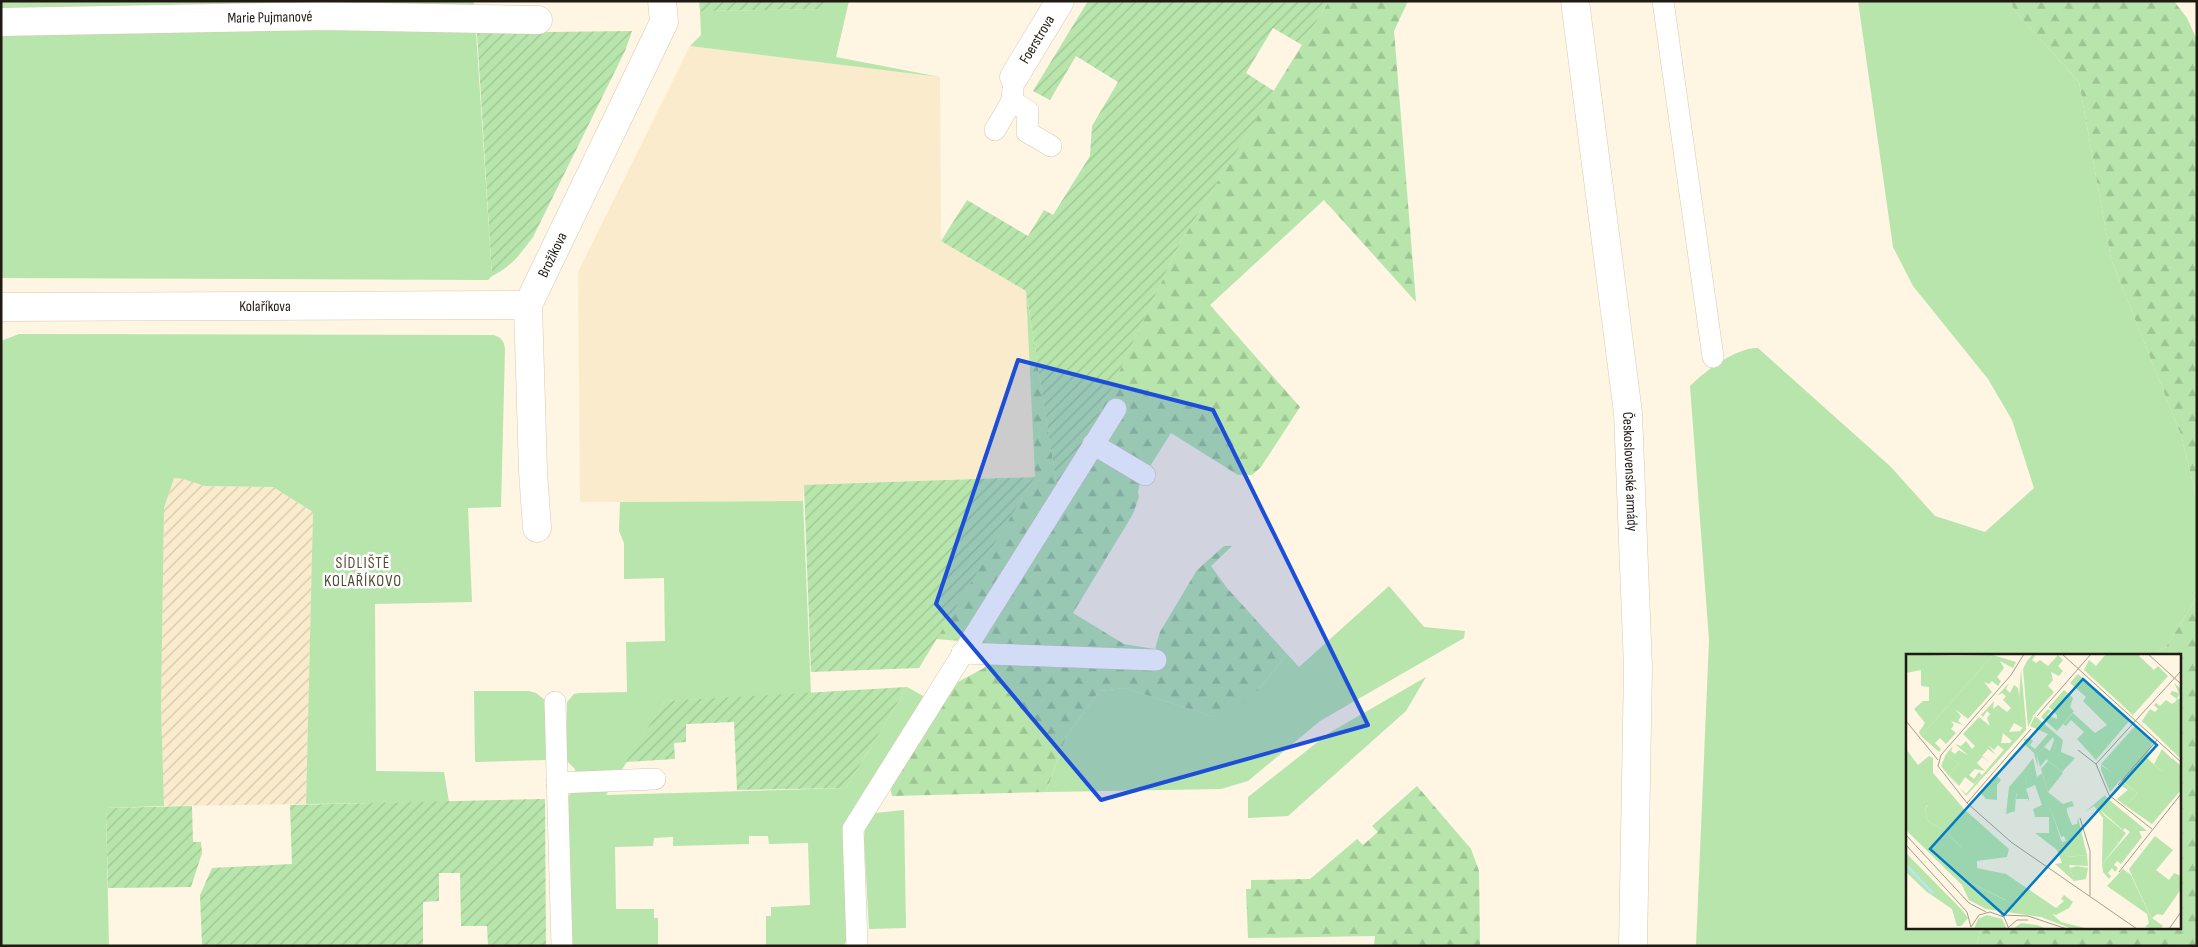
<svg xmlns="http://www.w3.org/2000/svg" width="2198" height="947" font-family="'Sofia Sans Condensed',sans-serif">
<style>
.built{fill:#f9ebcb}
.industrial{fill:url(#industrial-furrows)}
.grass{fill:#b7e5ac}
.forest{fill:url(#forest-firs)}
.garden{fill:url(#garden-furrows)}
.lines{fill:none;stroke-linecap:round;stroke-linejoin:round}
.lane-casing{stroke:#d5cbb3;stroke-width:22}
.street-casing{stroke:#d5cbb3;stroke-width:29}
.lane{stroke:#fff;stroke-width:21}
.street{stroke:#fff;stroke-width:28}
.marked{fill:#1d4ed8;fill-opacity:0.2;stroke:#1d4ed8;stroke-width:4;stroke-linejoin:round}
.labels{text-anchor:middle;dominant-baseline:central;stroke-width:5;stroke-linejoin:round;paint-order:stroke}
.street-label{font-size:15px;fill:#1f1b12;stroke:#fff}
.neighbourhood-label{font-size:16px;letter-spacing:1px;fill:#544b36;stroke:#fff}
.inset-river{fill:none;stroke:#b4e7fa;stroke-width:2.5}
.inset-road{fill:none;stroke:#a59e8f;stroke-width:1}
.view{fill:#017bc4;fill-opacity:0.15;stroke:#017bc4;stroke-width:2.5}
.inset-edge{fill:none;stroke:#1f1b12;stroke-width:2.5}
</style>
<defs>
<pattern id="industrial-furrows" width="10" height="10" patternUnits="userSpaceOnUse" patternTransform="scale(1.25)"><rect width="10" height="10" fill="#f9ebcb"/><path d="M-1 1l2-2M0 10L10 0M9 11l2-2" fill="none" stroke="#d5c9ad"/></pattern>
<pattern id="forest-firs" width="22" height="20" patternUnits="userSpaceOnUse" patternTransform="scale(1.25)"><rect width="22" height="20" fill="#b7e5ac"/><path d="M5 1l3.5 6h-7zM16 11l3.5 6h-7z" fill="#9dc493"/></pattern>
<pattern id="garden-furrows" width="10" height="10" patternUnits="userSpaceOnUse" patternTransform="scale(1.25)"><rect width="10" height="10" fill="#b7e5ac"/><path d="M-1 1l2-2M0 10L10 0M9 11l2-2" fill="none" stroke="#9dc493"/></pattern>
</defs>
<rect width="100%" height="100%" fill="#fef5e2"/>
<!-- built -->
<path class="built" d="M 690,46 L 940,77 L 941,241 L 1026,291 L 1035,477 L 804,485 L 803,501 L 580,502 L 578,272 Z"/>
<!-- industrial -->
<path class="industrial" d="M 174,478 L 183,479 L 205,486 L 273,487 L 313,512 L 306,804 L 164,806 L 161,707 L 164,508 Z"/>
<!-- grass -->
<g class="grass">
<path d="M 474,1 L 492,276 L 488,280 L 1,278 L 1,2 Z"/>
<path d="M 826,1 L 849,1 L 836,57 L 940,77 L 690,46 L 701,35 L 700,11 L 824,9 Z"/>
<path d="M 1858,1 L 2011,1 L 2014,10 L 2079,82 L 2111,259 L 2181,435 L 2197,499 L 2197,587 L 2194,602 L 2166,647 L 2149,656 L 1907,656 L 1907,928 L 1981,928 L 1976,946 L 1696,946 L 1709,640 L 1690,386 C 1705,371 1737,347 1758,348 L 1891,467 L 1935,516 L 1985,532 L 2034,488 L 2012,420 L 1988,379 L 1913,286 L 1893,247 Z"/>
<path d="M 19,334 L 494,335 C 502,338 504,341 505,349 L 501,507 L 468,508 L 472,602 L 375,604 L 376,771 L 444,772 L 449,802 L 306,804 L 313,512 L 273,487 L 205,486 L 183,479 L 174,478 L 164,508 L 161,707 L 164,806 L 106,808 L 109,946 L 1,946 L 1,341 Z"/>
<path d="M 803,501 L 811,694 L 665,701 L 606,795 L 846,788 L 907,687 L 925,697 L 854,811 L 849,934 L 844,946 L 766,946 L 766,916 L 771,916 L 771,907 L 810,905 L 808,843 L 769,844 L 768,836 L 749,836 L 749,844 L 673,846 L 673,837 L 654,838 L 653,846 L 615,847 L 616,909 L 654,909 L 654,918 L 658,918 L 658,946 L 569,946 L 567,798 L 575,788 L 575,769 L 566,760 L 567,702 L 574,694 L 579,693 L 627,692 L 626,642 L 665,641 L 664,578 L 624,579 L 624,543 L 619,531 L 620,502 Z"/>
<path d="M 1389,586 L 1424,627 L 1465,631 L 1464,638 L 1320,721 L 1248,781 L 1221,789 L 1046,792 L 1066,737 L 1099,691 L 1125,688 L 1214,717 L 1260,688 L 1287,654 L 1299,667 Z"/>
<path d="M 1426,677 L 1406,711 L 1288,816 L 1248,818 L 1248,797 L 1329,733 Z"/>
<path d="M 474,691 L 529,691 L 536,693 L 545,700 L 547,760 L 475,762 Z"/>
<path d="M 904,810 L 906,928 L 869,929 L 864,839 L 865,827 L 875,813 Z"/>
</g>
<!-- forest -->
<g class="forest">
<path d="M 1329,1 L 1408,1 L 1394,31 L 1416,302 L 1324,200 L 1210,305 L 1300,407 L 1261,467 L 1252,475 L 1238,475 L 1171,433 L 1140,482 L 1138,492 L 1139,497 L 1133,514 L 1073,613 L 1124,644 L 1155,649 L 1160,632 L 1197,570 L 1224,546 L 1232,546 L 1211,566 L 1227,588 L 1287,654 L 1260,688 L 1231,713 L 1214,717 L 1125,688 L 1099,691 L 1066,737 L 1046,792 L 892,796 L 890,787 L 958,682 L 984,668 L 1004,646 L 998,644 L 936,639 L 1035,477 L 1026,291 L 1059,498 L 1180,243 Z"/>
<path d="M 2011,1 L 2174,1 L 2187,18 L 2197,40 L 2197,499 L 2181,435 L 2111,259 L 2079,82 L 2014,10 Z"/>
<path d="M 2197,587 L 2197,946 L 1976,946 L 1981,928 L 2179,928 L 2179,656 L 2149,656 L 2166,647 L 2194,602 Z"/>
<path d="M 1417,786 L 1471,849 L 1479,871 L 1480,946 L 1374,946 L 1375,936 L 1248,938 L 1246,889 L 1251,889 L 1251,880 L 1310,879 L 1357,839 L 1363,845 L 1378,832 L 1372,826 Z"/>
</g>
<!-- garden -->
<g class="garden">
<path d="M 699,1 L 826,1 L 825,9 L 700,11 Z"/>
<path d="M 1088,1 L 1329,1 L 1302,45 L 1273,28 L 1246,73 L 1274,91 L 1180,243 L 1059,499 L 1026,291 L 941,241 L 967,200 L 1028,236 L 1044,210 L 1053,215 L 1090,156 L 1092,126 L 1118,82 L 1076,56 L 1050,100 L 1033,91 Z"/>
<path d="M 632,31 L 625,51 L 533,237 C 521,253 510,268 492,276 L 477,33 Z"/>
<path d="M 1035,477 L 919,668 L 811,672 L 804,485 Z"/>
<path d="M 907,687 L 846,788 L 737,790 L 734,722 L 686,724 L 686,742 L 674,743 L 675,759 L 626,762 L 665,701 Z"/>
<path d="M 545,799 L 546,946 L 488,946 L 487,926 L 461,926 L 460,873 L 439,873 L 439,901 L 423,902 L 423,946 L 202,946 L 200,895 L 212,868 L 292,864 L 290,805 Z"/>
<path d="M 192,806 L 193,842 L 201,842 L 202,853 L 191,887 L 108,888 L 106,808 Z"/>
</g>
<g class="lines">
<!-- lane casing -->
<g class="lane-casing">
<g id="lane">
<path d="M 1663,1 L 1713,357"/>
<path d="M 1014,77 L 1012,101 L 1028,111 L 1027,132 L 1051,146"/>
<path d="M 995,130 L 1012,101"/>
<path d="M 1093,444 L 1145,475"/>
<path d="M 962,653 L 1156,660"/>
<path d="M 555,702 L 562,946"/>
<path d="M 557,783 L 655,779"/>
<path d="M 857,946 L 853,829 L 1116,409"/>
</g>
</g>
<!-- street casing -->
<g class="street-casing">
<g id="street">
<path id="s1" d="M 1575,1 L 1628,413 L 1638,668 L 1633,946"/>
<path id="s2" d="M 1,22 L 326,16 L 538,20"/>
<path id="s3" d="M 1014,77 L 1060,1"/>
<path id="s4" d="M 1,307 L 528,305"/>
<path id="s5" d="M 537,528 L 533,471 L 528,305 L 664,22 L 662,1"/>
</g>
</g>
<!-- lane -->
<use href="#lane" class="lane"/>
<!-- street -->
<use href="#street" class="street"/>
</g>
<!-- marked area -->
<path class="marked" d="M 1018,360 L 1213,410 L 1368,725 L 1101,800 L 936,604 Z"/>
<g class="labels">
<!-- street labels -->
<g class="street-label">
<text stroke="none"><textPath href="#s2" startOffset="269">Marie Pujmanové</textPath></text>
<text stroke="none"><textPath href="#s3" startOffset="44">Foerstrova</textPath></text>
<text stroke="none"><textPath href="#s5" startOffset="279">Brožíkova</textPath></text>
<text stroke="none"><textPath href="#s4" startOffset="264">Kolaříkova</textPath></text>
<text stroke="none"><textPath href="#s1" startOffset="474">Československé armády</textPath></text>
</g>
<!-- neighbourhood labels -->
<g class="neighbourhood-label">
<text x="363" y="563">SÍDLIŠTĚ<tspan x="363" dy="18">KOLAŘÍKOVO</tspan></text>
</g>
</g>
<!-- overview -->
<g transform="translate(1906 654)">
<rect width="275" height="275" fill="#fef5e2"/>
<path d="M 0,0 L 49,2 L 87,1 L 15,82 L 13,78 L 19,69 L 8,55 L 17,47 L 23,47 L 23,33 L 15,32 L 15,16 L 0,19 ZM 200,0 L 235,0 L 233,2 L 248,16 L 252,12 L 262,22 L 227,61 L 178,16 L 183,6 L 190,12 ZM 172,20 L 224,66 L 190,106 L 171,85 L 178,78 L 165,66 L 160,72 L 157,70 L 167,59 L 189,79 L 201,71 L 177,47 L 180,43 L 164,29 ZM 269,57 L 275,64 L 275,105 L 236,67 L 242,58 L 256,70 ZM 129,62 L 157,86 L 155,98 L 169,104 L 156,118 L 140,105 L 150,93 L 147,83 L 131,101 L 132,114 L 128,99 L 119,91 L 118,85 L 124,84 L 127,87 L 124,91 L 129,95 L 142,80 L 124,72 ZM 120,70 L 120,76 L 60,142 L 54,134 L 60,140 ZM 230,71 L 247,87 L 240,103 L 255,117 L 266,104 L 275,112 L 275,136 L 246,170 L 220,152 L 231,139 L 195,110 ZM 0,95 L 12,111 L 23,102 L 27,104 L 27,119 L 58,155 L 103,195 L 101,203 L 71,207 L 71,214 L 100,220 L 150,254 L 158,247 L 155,245 L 158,241 L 167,248 L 163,254 L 150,261 L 134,257 L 110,246 L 100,246 L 55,224 L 50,213 L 50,199 L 55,193 L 39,177 L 22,167 L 19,157 L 20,153 L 35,142 L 16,142 L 3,131 L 0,125 ZM 40,100 L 53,110 L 43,121 L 52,133 L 35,112 ZM 117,117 L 121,128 L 110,140 L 109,157 L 100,160 L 103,133 ZM 199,141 L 201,144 L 193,154 L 198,161 L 198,168 L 208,173 L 212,190 L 196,210 L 197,164 L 188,152 L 179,158 ZM 0,199 L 56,256 L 62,264 L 55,272 L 51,272 L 46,255 L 21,238 L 0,218 ZM 81,261 L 96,265 L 101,275 L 68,275 L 72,265 Z" fill="#b7e5ac"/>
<path d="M 121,7 L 124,65 L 128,61 L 122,73 L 117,15 ZM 115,15 L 120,70 L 117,74 L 113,45 ZM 127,104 L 131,123 L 136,119 L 142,138 L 157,150 L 139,139 L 161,203 L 181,201 L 182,212 L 163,211 L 168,227 L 149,210 L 156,209 L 151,196 L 129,179 L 143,179 L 143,163 L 129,163 L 127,155 L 136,151 L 129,131 L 120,135 L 123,144 L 123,148 L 122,145 L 110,145 L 111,135 L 121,128 L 117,117 ZM 91,122 L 95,126 L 91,131 L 91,146 L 80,145 L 74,138 ZM 0,125 L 16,142 L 35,142 L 36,149 L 20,152 L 19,157 L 22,167 L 39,177 L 55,193 L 51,199 L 53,207 L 50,213 L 55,224 L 99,246 L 110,246 L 144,258 L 155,268 L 183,275 L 166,275 L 135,263 L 80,255 L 63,246 L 56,231 L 0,176 ZM 198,161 L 220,179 L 212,190 L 209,179 L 198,170 ZM 217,215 L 225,221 L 250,275 L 239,273 L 243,269 L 241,260 L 201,232 ZM 115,269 L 131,271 L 141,275 L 107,275 Z" fill="#b7e5ac"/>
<path d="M 127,0 L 129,2 L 126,6 L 130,9 L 134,6 L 142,12 L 152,1 L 157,6 L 152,12 L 157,17 L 153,22 L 145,18 L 147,26 L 142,32 L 148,38 L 123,66 L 120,15 L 121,7 ZM 87,1 L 110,8 L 107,14 L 94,7 L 98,14 L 91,23 L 95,27 L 92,32 L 86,27 L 83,30 L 78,28 L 86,38 L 62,65 L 49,55 L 55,62 L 52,67 L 57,71 L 45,67 L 48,71 L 45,75 L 50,79 L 40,90 L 34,84 L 29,89 L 35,95 L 33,98 L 15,82 ZM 103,29 L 100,35 L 104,39 L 108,31 L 112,34 L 117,74 L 108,69 L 103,78 L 114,77 L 106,87 L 97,79 L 95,89 L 104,89 L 98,96 L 92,91 L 88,96 L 82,91 L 90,101 L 82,95 L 76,102 L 85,110 L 76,103 L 71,109 L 79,117 L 69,115 L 63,121 L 68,125 L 73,118 L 76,121 L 68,130 L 59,123 L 53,132 L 43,121 L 53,110 L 40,100 L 47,92 L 45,97 L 49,100 L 53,96 L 63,102 L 49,90 L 55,92 L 60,87 L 66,95 L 69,92 L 57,80 L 73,63 L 84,72 L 81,64 L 84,60 L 81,57 L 77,63 L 75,61 L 88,47 L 87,55 L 92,51 L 101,58 L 105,54 L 97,46 L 100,42 L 96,39 L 91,42 ZM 268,29 L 275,35 L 271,45 L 275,45 L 275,64 L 269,58 L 256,71 L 242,58 L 244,55 L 249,58 L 252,55 L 248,51 L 250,49 L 254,52 L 260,46 L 266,50 L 269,48 L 271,45 L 264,40 L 266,37 L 273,39 ZM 158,36 L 167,44 L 164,53 L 168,57 L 151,77 L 135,63 L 142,55 L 145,57 L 141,61 L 151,65 L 151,61 L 143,53 ZM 148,86 L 150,93 L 134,113 L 131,101 L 138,93 L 144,97 ZM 256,95 L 266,105 L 255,117 L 248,110 ZM 142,107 L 157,119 L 142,138 L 135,115 ZM 195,111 L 215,125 L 204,138 L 195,116 ZM 264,127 L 269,131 L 265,136 L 270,141 L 266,145 L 255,137 ZM 218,129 L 231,139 L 220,152 L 211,145 L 222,136 L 216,132 ZM 138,138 L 157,150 L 166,147 L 168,152 L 161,154 L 161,158 L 166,171 L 171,170 L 172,164 L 181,201 L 161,203 L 156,188 L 160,187 L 158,182 L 155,183 ZM 201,144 L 241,177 L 233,177 L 236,183 L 215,210 L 211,207 L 208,211 L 212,214 L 209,218 L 206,214 L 202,219 L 205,222 L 203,225 L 197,218 L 196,210 L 224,178 L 219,174 L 217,176 L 192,154 ZM 249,182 L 267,196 L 250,216 L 263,226 L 268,219 L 275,222 L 275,235 L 257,261 L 251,260 L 246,264 L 257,272 L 254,275 L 250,275 L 223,215 ZM 171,212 L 182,214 L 180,225 L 168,227 L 164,214 Z" fill="#b7e5ac"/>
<path class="inset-river" d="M 0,211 L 27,239"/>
<path class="inset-road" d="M 118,0 L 105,21 L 35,101 L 32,112 L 61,149 L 105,188 L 231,275M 156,0 L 275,108M 242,0 L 275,30M 131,62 L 185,0M 0,67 L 32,106M 172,96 L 190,110 L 203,141 L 246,175M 190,110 L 275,17M 212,131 L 251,86M 61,149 L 125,75M 174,164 L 184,197 L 184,242M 0,181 L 63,249 L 80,258M 0,191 L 61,258 L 65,273M 213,218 L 275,140M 95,261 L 122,262 L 161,275M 65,273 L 73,261 L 84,258 L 98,263 L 103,275M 103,273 L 111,266 L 122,266M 263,275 L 275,258"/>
<path class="view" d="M 177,25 L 251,91 L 98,261 L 24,195 Z"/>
<rect width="275" height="275" class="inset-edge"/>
</g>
<!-- border -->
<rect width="2198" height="947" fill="none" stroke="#1f1b12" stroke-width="5"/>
</svg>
